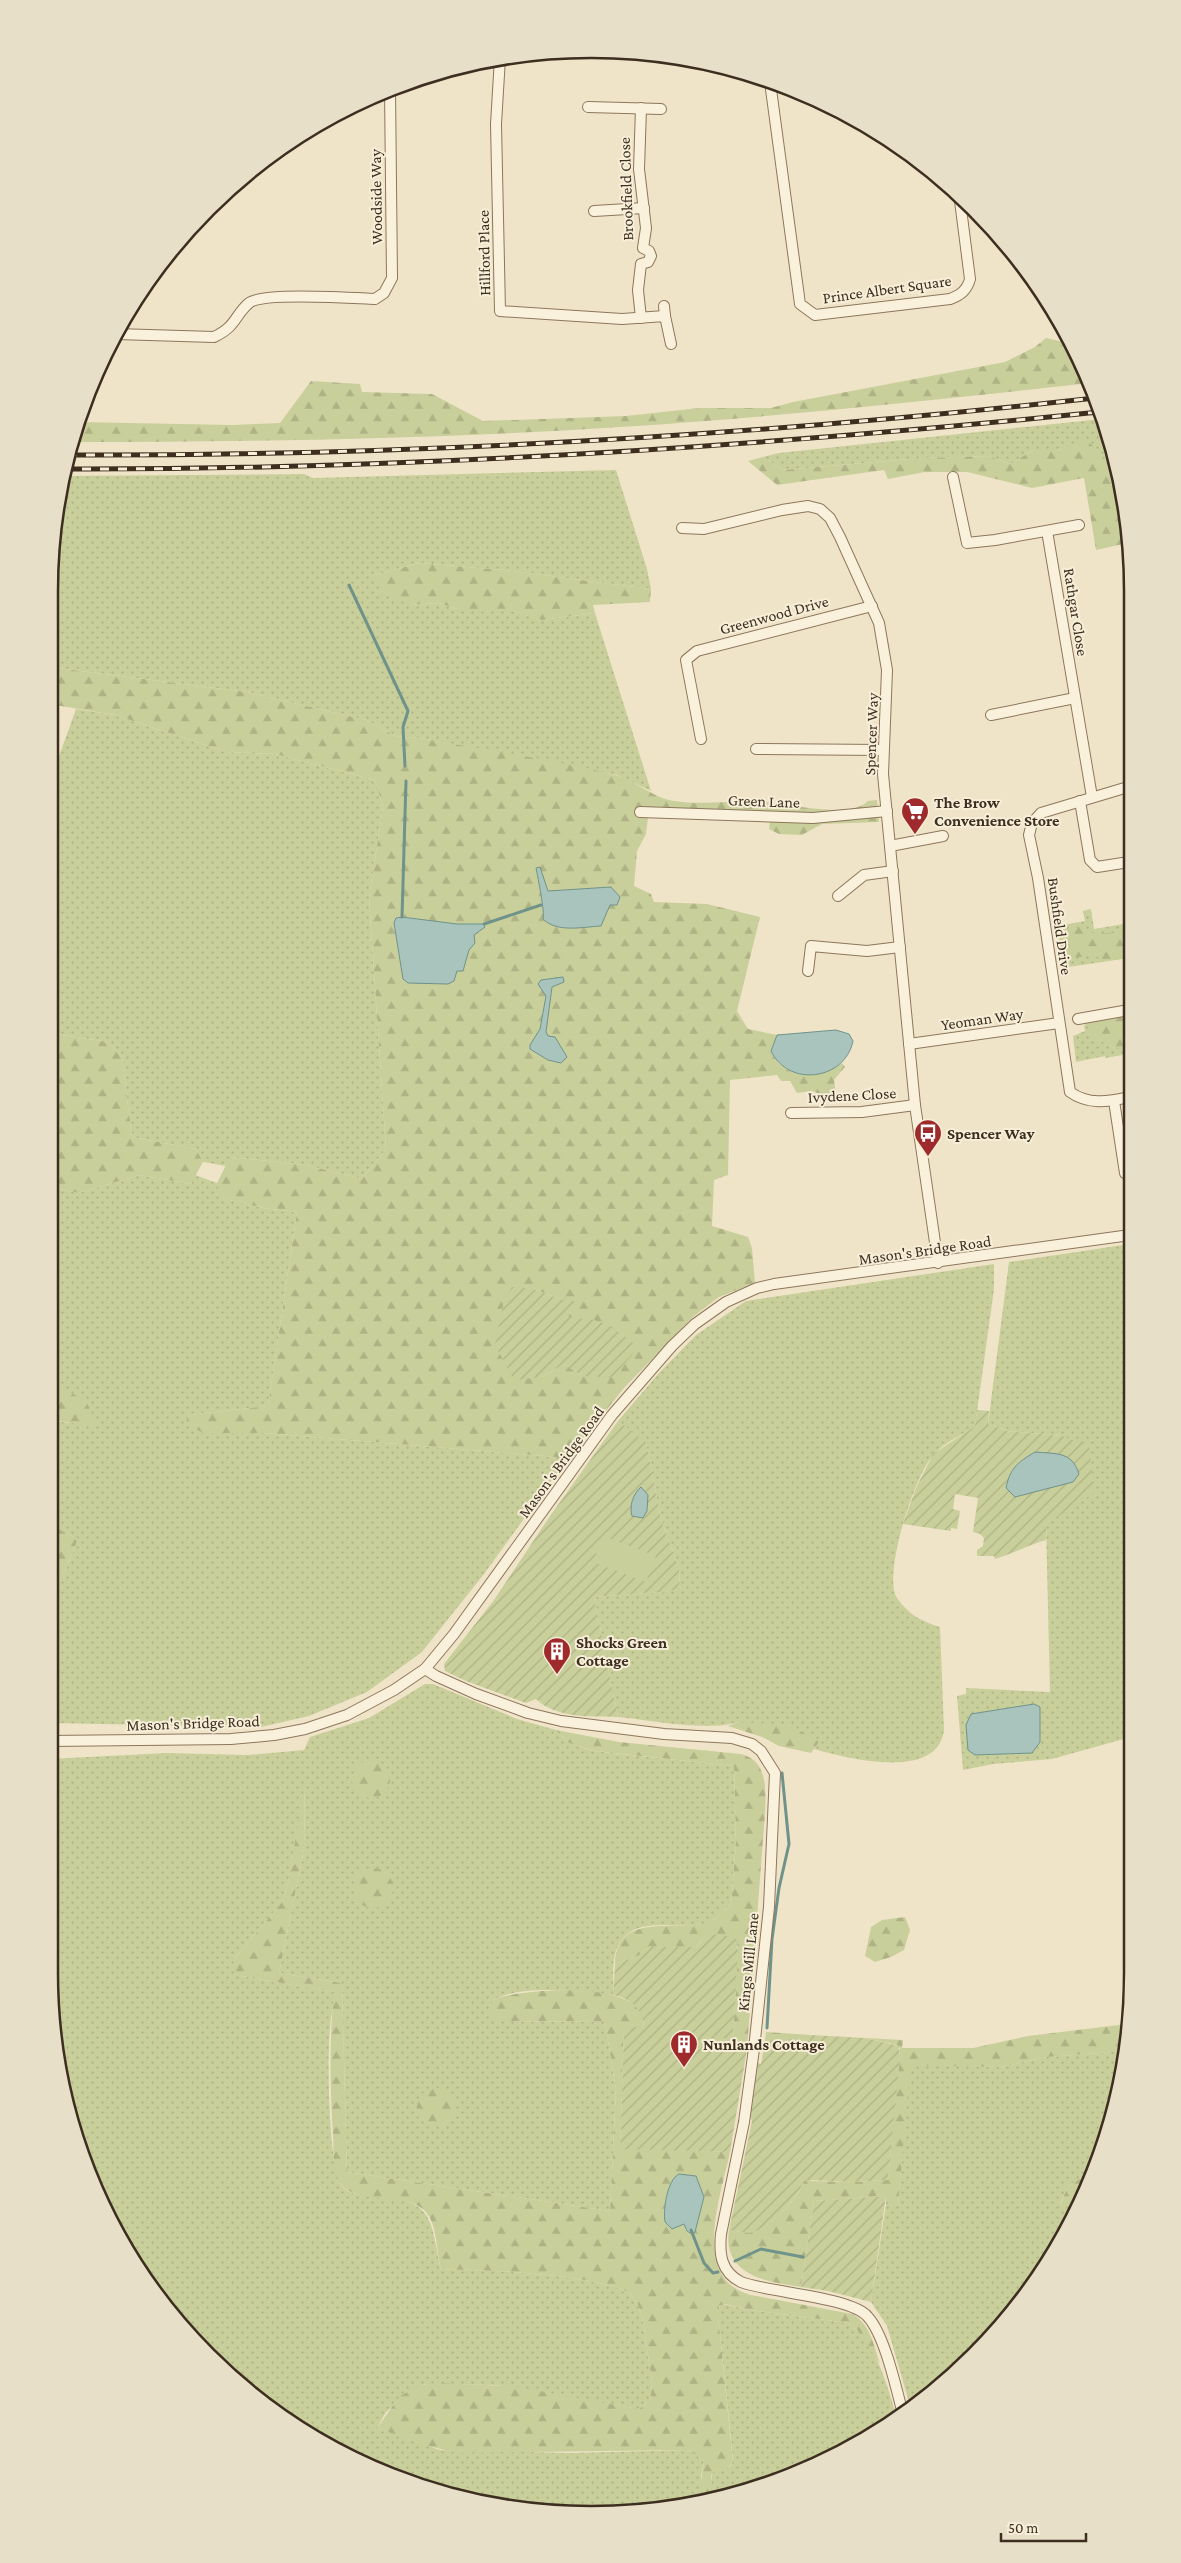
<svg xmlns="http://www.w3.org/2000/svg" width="1181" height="2563" font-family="'Crimson Pro',serif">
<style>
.grass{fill:url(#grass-dots)}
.forest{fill:url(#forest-firs);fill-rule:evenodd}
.garden{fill:url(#garden-furrows)}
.pitch{fill:#c9cf9b}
.water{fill:#a9c4bc;stroke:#6f938a}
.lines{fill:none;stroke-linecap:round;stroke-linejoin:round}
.stream{stroke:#6f938a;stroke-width:3}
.minor-casing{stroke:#8d765c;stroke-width:12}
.minor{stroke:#faf1dc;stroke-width:10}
.rail-casing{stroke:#3d2e20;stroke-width:5}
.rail{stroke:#f7eed8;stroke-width:3;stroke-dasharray:9;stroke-linecap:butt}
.labels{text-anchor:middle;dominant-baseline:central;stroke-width:4;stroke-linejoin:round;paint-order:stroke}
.street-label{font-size:16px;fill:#3d2e20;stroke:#f7eed8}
.poi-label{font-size:16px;font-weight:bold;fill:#3d2e20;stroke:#f7eed8;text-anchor:start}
.rim{fill:none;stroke:#3d2e20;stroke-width:2.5}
</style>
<defs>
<pattern id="grass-dots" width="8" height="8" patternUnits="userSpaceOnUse" patternTransform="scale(1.25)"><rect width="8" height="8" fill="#c9cf9b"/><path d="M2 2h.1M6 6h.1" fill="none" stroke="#aeb285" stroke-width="1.8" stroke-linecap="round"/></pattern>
<pattern id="forest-firs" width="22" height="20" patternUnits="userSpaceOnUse" patternTransform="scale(1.25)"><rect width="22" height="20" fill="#c9cf9b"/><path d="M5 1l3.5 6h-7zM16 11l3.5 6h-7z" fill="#aeb285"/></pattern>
<pattern id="garden-furrows" width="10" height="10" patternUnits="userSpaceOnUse" patternTransform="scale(1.25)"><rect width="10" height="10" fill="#c9cf9b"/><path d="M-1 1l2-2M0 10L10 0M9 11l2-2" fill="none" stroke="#aeb285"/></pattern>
</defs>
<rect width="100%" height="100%" fill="#f0e4c8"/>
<!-- grass -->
<g class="grass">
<path d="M 1101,419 L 1128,520 L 1128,542 L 1123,544 L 1118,487 L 1081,442 L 1058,450 L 1033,450 L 1011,464 L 988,456 L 922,458 L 783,470 L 763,457 L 779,453 Z"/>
<path d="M 616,470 L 647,569 L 651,589 L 505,570 L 419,563 L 375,575 L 411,605 L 439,603 L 457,609 L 506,609 L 542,620 L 595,613 L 651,791 L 617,775 L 420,738 L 395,736 L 366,720 L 247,692 L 49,667 L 49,590 L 62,476 L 304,474 L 313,478 Z"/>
<path d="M 76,709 L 115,715 L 226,752 L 275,754 L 375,780 L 383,807 L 369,898 L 386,1149 L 362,1179 L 306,1165 L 231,1157 L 226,1166 L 203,1162 L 196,1149 L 132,1137 L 122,1057 L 108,1042 L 49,1033 L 49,784 Z"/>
<path d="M 1091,909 L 1094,929 L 1129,923 L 1129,958 L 1062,968 L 1058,926 L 1085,921 L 1083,911 Z"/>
<path d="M 1088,1021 L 1089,1034 L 1114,1048 L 1129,1048 L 1129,1054 L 1105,1058 L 1105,1056 L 1076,1062 L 1073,1036 L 1085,1031 L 1084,1026 Z"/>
<path d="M 140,1175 L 191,1184 L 195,1175 L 217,1183 L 222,1198 L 263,1208 L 297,1212 L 268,1406 L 189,1415 L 186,1424 L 203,1433 L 264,1433 L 568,1458 L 484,1574 L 422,1652 L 367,1692 L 309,1716 L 261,1727 L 49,1723 L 49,1578 L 63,1577 L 78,1539 L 49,1524 L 49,1420 L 69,1423 L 59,1386 L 49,1384 L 49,1187 L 78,1193 Z"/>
<path d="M 1130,1244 L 1131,1737 L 1052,1759 L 993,1764 L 963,1770 L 957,1696 L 966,1694 L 966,1688 L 1050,1692 L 1046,1524 L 1065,1510 L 1062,1436 L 1007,1431 L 988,1424 L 1009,1262 Z"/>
<path d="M 994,1264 L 994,1289 L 975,1426 C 962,1435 944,1443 934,1454 C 915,1474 882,1575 897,1598 C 908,1614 922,1622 940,1627 L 944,1730 C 938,1782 846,1758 814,1749 L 819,1742 L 738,1722 C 709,1732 649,1720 618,1717 L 594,1597 L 665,1592 L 680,1587 L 679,1569 L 661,1519 L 646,1443 L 618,1421 L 659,1373 L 696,1335 L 746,1301 Z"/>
<path d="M 425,1684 L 433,1684 L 517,1719 L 556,1730 L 569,1743 L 593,1751 L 734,1766 L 736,1842 L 731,1904 C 724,1910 716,1920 707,1923 C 680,1931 634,1913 618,1946 C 611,1960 614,1980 613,1995 C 580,1991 522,1984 493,2000 L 500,2021 L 605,2022 L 616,2090 L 610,2211 L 347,2172 L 342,1983 L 279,1973 L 304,1849 L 305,1787 L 288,1883 L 283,1901 L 235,1958 L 241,1976 L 335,1992 C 332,2010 329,2029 329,2048 C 328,2072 329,2172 343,2187 C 351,2195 361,2195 371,2195 C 434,2200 430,2216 441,2270 C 472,2268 612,2275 631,2295 C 644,2308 644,2332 647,2349 C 649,2366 655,2385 649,2401 L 639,2409 L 496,2385 L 427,2384 L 421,2385 L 386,2412 L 377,2428 L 440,2450 L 569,2453 L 689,2450 L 704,2461 L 701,2476 L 704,2500 C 475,2553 242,2444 122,2244 C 113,2229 107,2211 100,2196 C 83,2158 67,2120 59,2078 C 56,2061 56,2043 54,2025 C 45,1937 49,1848 49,1759 L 167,1753 L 248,1755 L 304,1750 L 310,1737 L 369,1718 Z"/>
<path d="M 1124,2051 L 1122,2078 L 1094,2171 L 1068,2186 L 1060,2204 L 1077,2206 L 1041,2273 L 998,2330 L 911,2409 L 887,2326 L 871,2302 L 886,2204 L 898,2205 L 909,2064 L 1000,2067 L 1047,2057 Z"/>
<path d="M 723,2304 L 750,2310 L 848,2323 C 877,2343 887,2386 897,2418 L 861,2442 L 764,2486 L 714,2497 L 711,2481 L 713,2470 C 722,2468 731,2472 733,2459 L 718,2315 L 718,2308 Z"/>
</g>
<!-- forest -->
<g class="forest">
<path d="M 1046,338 L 1068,343 L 1091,383 C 935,400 778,417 621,427 C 439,439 255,442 72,442 L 78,422 L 233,425 L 280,423 L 311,381 L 360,384 L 362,392 L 432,394 L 483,421 L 626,416 L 699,408 L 771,408 L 793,402 L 1005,362 L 1035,347 Z"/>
<path d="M 1081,441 L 1088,441 L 1107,461 L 1118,487 L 1123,544 L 1096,550 L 1084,478 L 1032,488 L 967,472 L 925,472 L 888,479 L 884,470 L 777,485 L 748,461 L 763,457 L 783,470 L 922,458 L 988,456 L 1011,464 L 1033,450 L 1058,450 Z"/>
<path d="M 419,563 L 505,570 L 651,589 L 650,602 L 593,605 L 595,613 L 542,620 L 505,609 L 457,609 L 439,603 L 411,605 L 381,593 L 375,575 Z"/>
<path d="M 49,667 L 247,692 L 366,720 L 395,736 L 420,738 C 485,750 551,759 615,775 C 635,780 653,798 674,801 C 700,805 727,801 753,801 C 780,801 849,821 868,801 L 877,800 L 879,822 L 822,824 L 802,835 L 779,834 L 769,829 L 771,813 L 649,809 L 646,834 L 637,851 L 634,886 L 651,894 L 654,902 L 707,904 L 760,917 L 737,1011 L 748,1029 L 777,1035 L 771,1051 C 785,1081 817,1078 842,1063 L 845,1067 L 834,1080 L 836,1095 L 828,1097 L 812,1091 L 797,1093 L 790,1081 L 781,1081 L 777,1075 L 730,1080 L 728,1175 L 714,1180 L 712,1226 L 748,1237 L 752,1248 L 755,1283 L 719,1297 L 694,1316 L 624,1388 L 568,1458 L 264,1433 L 203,1433 L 185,1424 L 189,1415 L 268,1406 L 297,1212 L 263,1208 L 221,1198 L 217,1183 L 230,1157 L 306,1165 L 362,1179 L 386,1149 L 369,898 L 383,807 L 375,780 L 275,754 L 226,752 L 115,715 L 49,704 ZM 533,1289 L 563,1300 L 566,1316 L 579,1321 L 582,1376 L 564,1364 L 542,1377 Z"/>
<path d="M 1080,927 C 1095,937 1112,933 1129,931 L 1129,958 L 1104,961 L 1094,955 L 1063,959 L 1059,931 Z"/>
<path d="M 1129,1015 L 1129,1048 L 1114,1048 L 1088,1034 L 1088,1021 Z"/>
<path d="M 49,1033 L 108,1042 L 122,1057 L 132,1137 L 196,1149 L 203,1162 L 191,1184 L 140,1175 L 78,1193 L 49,1187 Z"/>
<path d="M 49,1384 L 59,1386 L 86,1401 L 98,1426 L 49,1420 Z"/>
<path d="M 49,1524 L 78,1539 L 63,1577 L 49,1578 Z"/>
<path d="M 738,1722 L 791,1725 L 819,1742 L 811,1753 L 779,1746 L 762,1737 L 728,1726 Z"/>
<path d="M 556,1730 L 619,1742 L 741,1754 C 768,1760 766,1791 765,1813 L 747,2049 L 721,2047 L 709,2038 L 733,2038 L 738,1946 L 703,1939 L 696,1947 L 649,1947 L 638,1956 L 615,1964 C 616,1912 674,1931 706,1923 C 716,1921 724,1910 731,1904 L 736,1842 L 734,1766 L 594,1751 L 569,1743 Z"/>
<circle cx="371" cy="1779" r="19"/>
<path d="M 305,1783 L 304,1849 L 279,1973 L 342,1983 L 347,2172 L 610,2211 L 616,2090 L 605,2022 L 500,2021 C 490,2018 488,2009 493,2000 L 497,1998 C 528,1989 617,1983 639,2009 C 643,2014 643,2021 644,2027 L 624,2028 L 620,2148 L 730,2152 C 721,2196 690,2279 751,2295 L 852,2314 C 870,2323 874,2346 880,2364 L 857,2330 L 848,2323 L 750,2310 L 725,2304 L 719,2306 L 718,2315 L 733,2462 L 727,2469 L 713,2470 L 711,2477 L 714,2497 L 704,2500 L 701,2481 L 704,2461 L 689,2450 L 457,2453 L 424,2445 L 377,2428 L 400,2396 L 421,2385 L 434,2383 L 511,2386 L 639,2409 L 649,2401 C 655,2385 649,2366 647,2349 C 644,2332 644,2308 631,2295 C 612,2275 472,2268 441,2270 C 437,2254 437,2232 430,2218 C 414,2187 358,2208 341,2184 C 332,2171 334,2151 333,2136 C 330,2087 329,2041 334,1992 L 241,1976 L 237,1974 L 232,1967 L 235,1958 L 283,1901 L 288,1883 ZM 679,2174 L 696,2176 L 704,2197 L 695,2232 L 692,2234 L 687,2231 L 684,2224 L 672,2229 L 665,2222 C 663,2210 667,2181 679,2174 Z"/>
<circle cx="373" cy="1888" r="20"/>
<path d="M 905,1917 L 910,1930 L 904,1950 L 891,1957 L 875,1962 L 865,1956 L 871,1927 L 882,1920 Z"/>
<path d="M 1127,2024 L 1124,2051 L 1047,2057 L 1000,2067 L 910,2065 L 898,2206 L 886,2204 L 886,2196 L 814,2201 L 801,2287 C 766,2282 722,2275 729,2230 C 738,2231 748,2234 757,2231 C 771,2225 800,2197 803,2182 L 779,2133 L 811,2181 L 851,2182 L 888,2180 L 900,2048 L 897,2045 L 866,2038 L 903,2040 L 902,2048 L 973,2048 L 1028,2036 Z"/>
<path d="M 766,2032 L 811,2035 L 811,2041 L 765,2040 Z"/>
<circle cx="436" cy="2107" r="19"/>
<path d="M 1094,2171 L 1077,2206 L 1060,2205 L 1068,2186 Z"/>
<path d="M 470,2488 L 492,2505 L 466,2499 L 464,2489 Z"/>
</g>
<!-- garden -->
<g class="garden">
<path d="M 512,1287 L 533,1289 L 563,1300 L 567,1296 L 576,1303 L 567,1316 C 581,1322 580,1317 590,1319 C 605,1322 622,1334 633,1343 L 633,1354 L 612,1378 L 582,1376 L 564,1364 L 542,1377 L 514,1380 L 495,1345 L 504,1301 Z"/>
<path d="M 977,1410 L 989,1411 L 988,1424 L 1007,1431 L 1062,1436 L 1089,1446 L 1094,1493 L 1046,1524 L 1046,1540 C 1028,1545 1013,1554 995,1559 L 994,1556 L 977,1556 L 977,1550 L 983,1546 L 984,1538 L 980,1534 L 973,1532 L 978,1498 L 955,1494 L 953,1509 L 960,1511 L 957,1529 L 951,1528 L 951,1531 L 903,1524 L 916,1488 L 933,1454 L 975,1426 Z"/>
<path d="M 618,1421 L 646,1442 L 661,1519 L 679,1569 L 680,1588 L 665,1592 L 594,1597 L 618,1717 C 591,1716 557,1719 536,1699 L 526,1703 L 466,1681 L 445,1671 L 444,1664 L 494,1600 L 550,1516 Z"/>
<path d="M 712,1934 L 734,1937 L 737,1942 L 738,1952 L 733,2038 L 709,2038 L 721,2047 L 747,2049 L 730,2152 L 620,2149 L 624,2027 L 644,2027 C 643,2009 630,1998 613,1995 L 615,1964 L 638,1956 L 649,1947 L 696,1947 L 706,1936 Z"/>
<path d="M 811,2035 L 866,2038 L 899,2046 L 900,2058 L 888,2180 L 851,2182 L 808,2180 L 803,2182 C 800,2196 768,2230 753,2232 C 746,2234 737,2231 729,2230 L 752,2121 L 750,2116 L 758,2063 L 761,2064 L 765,2040 L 810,2041 Z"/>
<path d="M 886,2196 L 871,2302 L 828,2291 L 801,2287 L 814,2201 Z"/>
</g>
<!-- pitch -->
<path class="pitch" d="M 603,1536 L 656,1556 L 646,1582 L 593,1562 Z"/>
<!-- water -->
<g class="water">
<path d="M 540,867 L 548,891 L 611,887 L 620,897 L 617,905 L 610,905 L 601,926 C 582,927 557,933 543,919 C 545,912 538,878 536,868 Z"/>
<path d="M 402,917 L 457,924 L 484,924 L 485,927 L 474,935 L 475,943 L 469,950 L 463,971 L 457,971 L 454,981 L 448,984 L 408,983 L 403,979 L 394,923 L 396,918 Z"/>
<path d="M 563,977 L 564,982 L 552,987 L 546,1032 L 548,1036 L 555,1037 L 567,1057 L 561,1063 L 548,1060 L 530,1049 L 530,1045 L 540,1029 L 546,996 L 538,984 L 541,980 Z"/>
<path d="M 836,1030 L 849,1034 L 853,1041 C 845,1080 789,1088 771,1051 L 777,1035 Z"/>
<path d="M 1035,1452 C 1056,1454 1072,1451 1079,1474 L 1073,1482 L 1015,1497 L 1006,1488 C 1010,1468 1018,1462 1035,1452 Z"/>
<path d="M 641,1487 L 648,1495 L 647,1511 L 643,1518 L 632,1516 C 629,1506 633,1494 641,1487 Z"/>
<path d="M 1034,1704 L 1040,1707 L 1040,1742 L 1032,1753 L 975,1755 L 968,1750 L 966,1725 L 971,1714 Z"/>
<path d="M 679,2174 L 696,2176 L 704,2197 L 695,2232 L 692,2234 L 687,2231 L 684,2224 L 672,2229 L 665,2222 C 663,2210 667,2180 679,2174 Z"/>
</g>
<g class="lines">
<!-- stream -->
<g class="stream">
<path d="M 349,585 L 408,711 L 403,727 L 405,766"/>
<path d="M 402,917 L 406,781"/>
<path d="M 484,924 L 541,905"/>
<path d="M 767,2028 L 772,1939 L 779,1888 L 789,1844 L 782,1773"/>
<path d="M 691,2230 L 704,2263 L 713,2273 L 718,2272"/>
<path d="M 735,2261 L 761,2249 L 803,2257"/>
</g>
<!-- minor casing -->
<g class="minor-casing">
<g id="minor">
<path d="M 500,58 L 496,124 L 500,311 L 622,319 L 665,316 L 671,344"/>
<path d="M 770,82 L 800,304 L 815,315 L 950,299 C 961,295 967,290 970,279 L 960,201"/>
<path d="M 588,107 L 661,109"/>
<path d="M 641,108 L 639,169 L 646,228 L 643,248 L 649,251 L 651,256 L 648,262 L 641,264 L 638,290 L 641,318"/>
<path d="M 594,211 L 644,208"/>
<path d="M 664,306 L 665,316"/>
<path d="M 116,334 L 214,337 C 237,326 234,316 249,303 C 262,292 353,298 375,299 L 384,293 L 392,278 L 390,88"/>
<path d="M 953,477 L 967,543 L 995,540 L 1079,525"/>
<path d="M 682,528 L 704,529 L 782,510 L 808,506 L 820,509 L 830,518 L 840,537 L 879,623 L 887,670 L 883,774 L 915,1105 L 938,1263"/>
<path d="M 1047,531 L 1092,797"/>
<path d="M 991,715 L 1075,698"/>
<path d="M 701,739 L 686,660 L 697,651 L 872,606"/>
<path d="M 756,749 L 882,750"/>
<path d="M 1128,787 L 1041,813 L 1032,823 L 1029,835 L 1038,878 L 1070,1092 C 1088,1105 1108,1102 1129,1097"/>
<path d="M 1080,801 L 1090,860 L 1097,867 L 1129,862"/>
<path d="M 640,812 L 813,818 L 887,811"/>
<path d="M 890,846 L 943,836"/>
<path d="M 838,896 L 864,875 L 893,871"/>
<path d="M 808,971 L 811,946 L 867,951 L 900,947"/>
<path d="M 1078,1019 L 1129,1010"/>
<path d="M 909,1044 L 1059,1023"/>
<path d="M 1114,1101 L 1125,1173 L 1130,1173"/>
<path d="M 791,1113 L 862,1112 L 915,1105"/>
<path d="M 425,1669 L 436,1676 L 476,1694 L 528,1713 L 561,1721 L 664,1734 L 732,1738 L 752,1744 L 761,1751 L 775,1773 L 769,1907 L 754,2049 L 744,2122 L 721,2234 C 719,2254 721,2272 741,2282 C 770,2293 852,2297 868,2317 C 885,2336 896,2388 903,2414"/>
<path d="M 49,1741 L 231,1739 L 274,1735 L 305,1729 L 347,1715 L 394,1690 L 425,1669 L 454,1634 L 612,1415 L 672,1346 L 695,1324 L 726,1302 L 757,1288 L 774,1284 L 1130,1235"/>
</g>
</g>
<!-- minor -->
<use href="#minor" class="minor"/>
<!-- rail casing -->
<g class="rail-casing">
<g id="rail">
<path d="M 68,455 C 411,456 754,436 1095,398"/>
<path d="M 64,469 C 410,470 755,447 1099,412"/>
</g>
</g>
<!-- rail -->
<use href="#rail" class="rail"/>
</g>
<!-- icons -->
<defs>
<g id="supermarket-pin" transform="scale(1.4375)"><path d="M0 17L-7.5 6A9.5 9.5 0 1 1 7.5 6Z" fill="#9e2a2b" stroke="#f7eed8"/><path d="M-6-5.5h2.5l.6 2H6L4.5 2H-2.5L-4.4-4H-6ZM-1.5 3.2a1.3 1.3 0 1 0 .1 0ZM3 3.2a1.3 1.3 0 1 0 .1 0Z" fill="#fff"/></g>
<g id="bus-pin" transform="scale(1.4375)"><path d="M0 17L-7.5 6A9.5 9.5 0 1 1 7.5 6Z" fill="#9e2a2b" stroke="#f7eed8"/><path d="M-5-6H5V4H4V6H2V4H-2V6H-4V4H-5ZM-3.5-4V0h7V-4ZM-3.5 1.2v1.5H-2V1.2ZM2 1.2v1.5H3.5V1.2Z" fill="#fff"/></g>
<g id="building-pin" transform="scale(1.4375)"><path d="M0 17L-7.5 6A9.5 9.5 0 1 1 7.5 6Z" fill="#9e2a2b" stroke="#f7eed8"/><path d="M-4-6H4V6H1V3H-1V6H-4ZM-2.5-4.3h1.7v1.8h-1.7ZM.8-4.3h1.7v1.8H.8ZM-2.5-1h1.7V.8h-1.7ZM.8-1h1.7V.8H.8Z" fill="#fff"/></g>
</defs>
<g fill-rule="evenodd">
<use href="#supermarket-pin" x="915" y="811"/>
<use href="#bus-pin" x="928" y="1133"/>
<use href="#building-pin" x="557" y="1651"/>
<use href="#building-pin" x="684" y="2044"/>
</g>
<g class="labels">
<!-- street labels -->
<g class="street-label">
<text transform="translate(626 189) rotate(-92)">Brookfield Close</text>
<text transform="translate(376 197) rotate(-91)">Woodside Way</text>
<text transform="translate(484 253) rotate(-91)">Hillford Place</text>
<text transform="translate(887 289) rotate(-8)">Prince Albert Square</text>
<text transform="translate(1076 612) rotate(81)">Rathgar Close</text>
<text transform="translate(774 615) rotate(-15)">Greenwood Drive</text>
<text transform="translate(871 734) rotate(-88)">Spencer Way</text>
<text transform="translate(764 801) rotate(2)">Green Lane</text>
<text transform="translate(1060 926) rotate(82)">Bushfield Drive</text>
<text transform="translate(982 1019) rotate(-8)">Yeoman Way</text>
<text transform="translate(852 1095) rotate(-3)">Ivydene Close</text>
<text transform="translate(925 1250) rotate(-8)">Mason's Bridge Road</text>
<text transform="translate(561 1462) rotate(-54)">Mason's Bridge Road</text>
<text transform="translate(193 1723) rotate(-2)">Mason's Bridge Road</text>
<text transform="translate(748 1962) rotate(-84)">Kings Mill Lane</text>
</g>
<!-- poi labels -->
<g class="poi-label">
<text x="934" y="802">The Brow<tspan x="934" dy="18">Convenience Store</tspan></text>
<text x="947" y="1133">Spencer Way</text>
<text x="576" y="1642">Shocks Green<tspan x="576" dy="18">Cottage</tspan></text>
<text x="703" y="2044">Nunlands Cottage</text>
</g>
</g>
<!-- crop -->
<path d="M0 0H1181V2563H0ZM591 58H591A533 533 0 0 1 1124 591V1973A533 533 0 0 1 591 2506H591A533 533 0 0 1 58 1973V591A533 533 0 0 1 591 58Z" fill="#e8dfc9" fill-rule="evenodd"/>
<path class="rim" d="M591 58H591A533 533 0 0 1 1124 591V1973A533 533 0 0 1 591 2506H591A533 533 0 0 1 58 1973V591A533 533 0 0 1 591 58Z"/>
<!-- scale -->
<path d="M1001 2533v8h85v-8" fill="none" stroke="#3d2e20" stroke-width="2.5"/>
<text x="1008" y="2533" font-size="15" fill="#3d2e20" stroke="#f7eed8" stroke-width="4" paint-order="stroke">50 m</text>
</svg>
